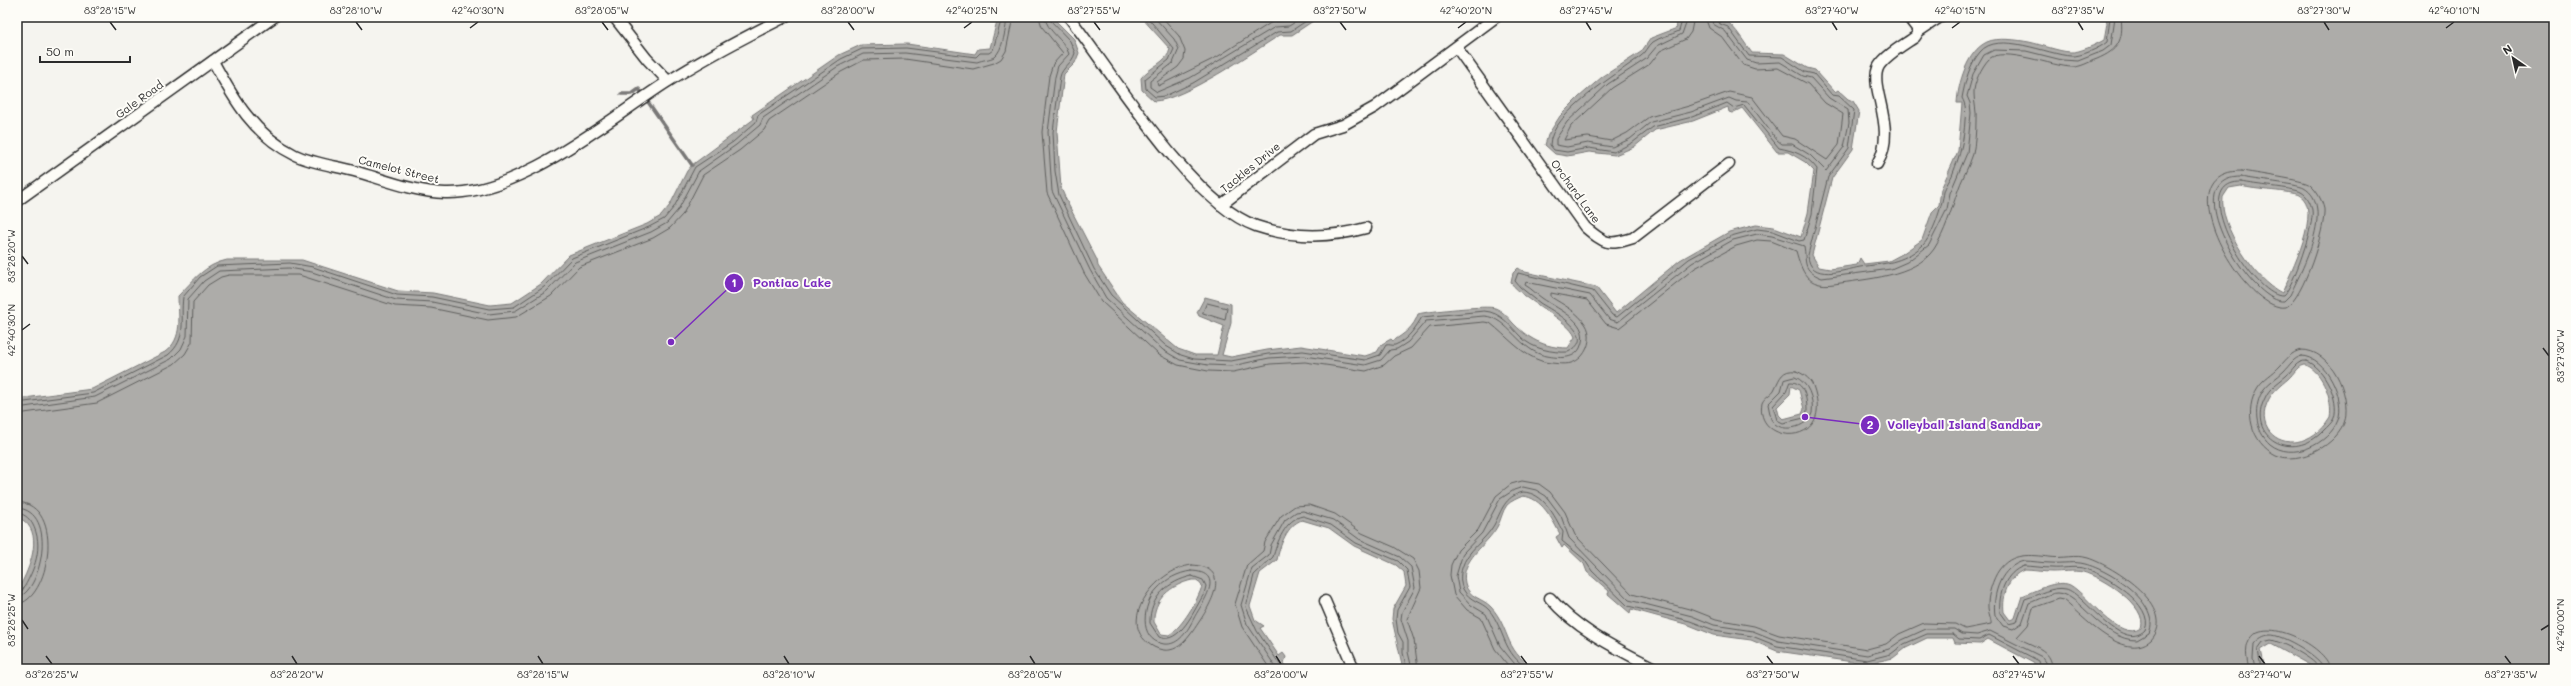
<svg xmlns="http://www.w3.org/2000/svg" width="2571" height="686" font-family="Mali,sans-serif">
<style>
.water{fill:#adaca9;stroke:#797877;fill-rule:evenodd}
.lines{fill:none;stroke-linecap:round;stroke-linejoin:round}
.shore{stroke:#5f5f5d;stroke-width:1}
.stream{stroke:#797877;stroke-width:3.5}
.street-casing{stroke:#2b2b2b;stroke-width:13}
.street{stroke:#fdfcf7;stroke-width:10}
.ticks{fill:none;stroke:#2b2b2b;stroke-width:1.5}
.labels{text-anchor:middle;dominant-baseline:central;stroke-width:4;stroke-linejoin:round;paint-order:stroke}
.street-label{font-size:11px;fill:#2b2b2b;stroke:#fdfcf7}
.leader{fill:none;stroke:#7b2cbf;stroke-width:1.5}
.callout-dot{fill:#7b2cbf;stroke:#fdfcf7;stroke-width:1.5}
.mark-label{font-size:12px;text-anchor:middle;font-weight:bold;fill:#fff}
.callout-label{font-size:12px;text-anchor:middle;font-weight:bold;fill:#7b2cbf;stroke:#fdfcf7;stroke-width:4;stroke-linejoin:round;paint-order:stroke}
.neatline{fill:none;stroke:#2b2b2b;stroke-width:1.5}
.ticks-label{font-size:10px;text-anchor:middle;fill:#2b2b2b}
</style>
<rect width="100%" height="100%" fill="#f5f4ef"/>
<filter id="ink" filterUnits="userSpaceOnUse"><feTurbulence type="fractalNoise" baseFrequency=".025" numOctaves="2"/><feDisplacementMap in="SourceGraphic" scale="8" xChannelSelector="R" yChannelSelector="G"/><feConvolveMatrix kernelMatrix="1 2 1 2 8 2 1 2 1" color-interpolation-filters="sRGB"/></filter>
<g filter="url(#ink)">
<!-- water -->
<g class="water">
<path d="M 998,17 L 1052,17 L 1074,39 L 1079,53 L 1075,63 L 1064,74 L 1057,132 L 1061,188 L 1067,202 L 1097,260 L 1098,266 L 1122,302 L 1178,349 L 1195,355 L 1217,355 L 1224,326 L 1199,316 L 1197,312 L 1205,297 L 1231,304 L 1231,323 L 1222,355 L 1231,357 L 1267,350 L 1301,346 L 1365,356 L 1377,352 L 1382,344 L 1391,339 L 1393,341 C 1404,334 1414,327 1418,314 C 1428,311 1488,305 1495,308 C 1501,310 1508,317 1512,322 C 1527,338 1544,348 1568,348 L 1575,337 C 1569,320 1525,301 1511,283 L 1513,273 L 1518,268 L 1525,272 L 1596,287 L 1616,313 L 1680,260 L 1729,232 L 1756,225 L 1774,227 L 1801,237 L 1808,213 L 1814,171 L 1805,162 L 1788,152 L 1777,152 L 1742,108 L 1732,113 L 1729,112 L 1728,107 L 1693,121 L 1655,130 L 1634,147 L 1615,155 L 1589,152 L 1567,156 L 1555,154 L 1545,145 L 1548,135 L 1560,116 L 1579,97 L 1602,77 L 1641,52 L 1651,38 L 1677,28 L 1674,20 C 1690,15 1718,12 1731,25 C 1739,33 1745,44 1752,53 L 1784,54 L 1807,68 L 1815,70 L 1835,92 L 1838,90 L 1848,99 L 1853,101 L 1859,111 L 1853,149 L 1832,178 L 1812,255 L 1819,267 L 1830,269 L 1857,265 L 1860,258 L 1864,264 L 1889,261 L 1902,254 L 1922,240 L 1932,212 L 1939,205 L 1941,189 L 1958,151 L 1962,103 L 1957,103 C 1958,84 1967,51 1987,42 C 1997,37 2018,40 2029,42 C 2043,45 2057,51 2070,52 C 2079,53 2097,44 2104,40 L 2107,23 L 2106,17 L 2554,17 L 2554,669 L 2317,669 L 2271,644 L 2261,650 L 2265,669 L 2037,669 L 2037,665 L 1988,639 L 1980,644 L 1955,643 L 1953,638 L 1927,638 L 1906,648 L 1893,658 L 1867,664 L 1777,651 L 1751,640 L 1714,635 L 1689,625 L 1631,609 L 1630,613 L 1608,594 L 1609,591 L 1587,572 L 1584,564 L 1564,545 L 1562,548 L 1556,537 L 1560,534 C 1552,519 1542,498 1523,496 C 1518,498 1511,501 1507,505 C 1502,511 1501,521 1497,527 C 1487,545 1460,560 1465,583 C 1468,598 1483,598 1491,607 C 1511,628 1504,657 1540,669 L 1403,669 L 1392,619 L 1393,609 L 1406,586 L 1404,572 L 1396,565 L 1354,546 L 1329,528 L 1302,520 C 1287,525 1280,545 1277,560 L 1260,573 L 1250,606 L 1255,620 L 1264,626 L 1260,628 L 1279,656 L 1283,653 L 1286,657 L 1284,663 L 1288,669 L 17,669 C 17,649 13,609 17,592 C 18,587 22,583 24,578 C 33,559 43,527 17,517 L 17,399 L 92,389 L 165,352 C 184,338 178,316 178,296 C 194,280 204,265 227,260 L 302,260 L 398,291 L 433,293 L 490,305 L 512,303 L 541,284 L 569,255 L 647,224 L 661,216 L 670,205 L 687,171 L 692,165 L 754,119 L 752,115 L 839,55 L 861,45 L 907,44 L 975,54 L 978,49 L 990,48 ZM 2241,186 C 2255,190 2291,191 2299,195 C 2324,208 2290,274 2282,293 C 2256,281 2219,226 2223,197 L 2229,188 ZM 2306,365 C 2323,372 2333,400 2330,417 C 2301,464 2248,437 2269,399 C 2273,391 2281,385 2288,379 C 2294,374 2298,364 2306,365 ZM 1791,386 L 1799,390 L 1804,409 L 1802,414 L 1783,419 L 1779,415 L 1777,407 L 1790,394 ZM 2024,570 C 2033,570 2043,572 2052,572 C 2062,572 2073,570 2083,572 C 2101,577 2149,606 2141,628 C 2119,643 2087,594 2070,585 C 2057,579 2035,591 2022,596 L 2015,618 L 2010,620 L 2004,612 C 2002,596 2008,576 2024,570 ZM 1192,580 L 1197,580 L 1202,586 C 1198,600 1182,627 1169,635 L 1161,634 L 1154,622 C 1153,599 1171,585 1192,580 Z"/>
<path d="M 1141,17 L 1319,17 L 1292,35 L 1280,35 C 1253,52 1182,101 1154,101 L 1142,90 L 1141,78 C 1149,67 1168,62 1170,49 Z"/>
</g>
<g class="lines">
<!-- shore -->
<g class="shore">
<path d="M 1039,17 L 1042,27 L 1063,53 L 1053,64 L 1049,76 L 1042,132 L 1047,193 L 1084,273 L 1101,301 L 1159,355 L 1178,365 L 1208,371 L 1233,372 L 1270,364 L 1305,362 L 1366,371 L 1384,365 L 1394,356 L 1411,348 L 1430,327 L 1484,322 L 1490,323 C 1508,337 1521,355 1544,362 C 1551,363 1565,365 1571,363 C 1586,359 1594,338 1586,325 C 1578,312 1564,305 1551,297 L 1551,293 L 1587,300 L 1606,324 L 1619,328 L 1695,268 L 1736,246 L 1757,240 L 1771,241 L 1796,251 C 1802,272 1807,288 1834,284 C 1865,279 1915,277 1934,249 C 1945,232 1951,211 1957,193 C 1961,180 1969,167 1973,154 C 1975,143 1976,132 1976,121 C 1977,111 1974,103 1974,94 C 1973,84 1982,66 1989,59 C 2003,46 2054,67 2072,67 C 2082,67 2088,62 2097,59 C 2118,50 2124,41 2121,17"/>
<path d="M 1045,17 C 1046,31 1065,40 1069,54 L 1058,66 L 1055,77 L 1048,132 L 1052,191 L 1090,270 L 1106,298 L 1163,350 L 1180,360 L 1208,365 L 1232,366 L 1269,358 L 1304,356 L 1365,365 L 1381,360 L 1390,350 L 1397,349 L 1408,342 L 1426,321 L 1484,316 C 1508,317 1520,352 1547,356 C 1558,358 1574,360 1580,348 C 1592,322 1560,311 1542,298 C 1536,294 1532,289 1525,285 L 1526,282 L 1590,295 L 1609,319 L 1618,322 L 1692,263 L 1733,240 L 1757,234 L 1772,236 L 1804,246 C 1807,262 1801,270 1822,278 L 1891,269 L 1907,262 L 1929,245 L 1947,209 L 1950,193 L 1967,153 L 1971,113 L 1970,103 L 1967,96 L 1973,74 L 1984,55 L 1994,50 L 2026,51 L 2062,60 L 2078,61 L 2103,51 L 2111,45 L 2115,17"/>
<path d="M 1050,17 L 1051,21 L 1070,41 L 1075,53 C 1072,64 1062,67 1060,77 L 1053,132 L 1055,171 L 1059,195 L 1094,269 L 1111,295 L 1166,346 L 1181,355 L 1194,359 L 1231,361 L 1268,354 L 1303,351 L 1365,360 L 1380,355 L 1386,345 C 1390,344 1392,346 1395,345 C 1408,340 1416,327 1422,317 L 1484,311 C 1501,312 1510,326 1521,337 C 1532,349 1553,353 1568,352 C 1601,336 1553,311 1540,303 C 1533,298 1527,292 1520,287 L 1515,281 L 1518,273 L 1593,291 L 1612,315 L 1617,317 L 1689,259 L 1731,236 L 1757,229 L 1773,231 L 1799,241 L 1804,240 L 1812,214 L 1817,169 C 1807,155 1794,151 1779,148 L 1744,105 L 1734,108 L 1727,103 L 1692,117 L 1653,127 L 1632,143 L 1614,152 L 1589,148 L 1567,152 L 1554,150 L 1550,145 C 1550,114 1619,73 1641,56 C 1646,53 1648,46 1653,42 C 1660,37 1671,35 1679,31 L 1683,17"/>
<path d="M 1147,17 L 1174,49 L 1169,60 L 1145,79 L 1146,89 L 1155,97 L 1165,96 L 1193,83 L 1277,32 L 1291,31 L 1312,17"/>
<path d="M 1154,17 L 1174,39 L 1179,49 L 1173,63 L 1150,81 L 1150,87 L 1157,92 L 1190,78 L 1275,27 L 1289,26 L 1303,17"/>
<path d="M 1162,17 L 1179,36 L 1185,51 L 1184,59 L 1178,67 L 1157,82 L 1158,86 L 1217,57 L 1272,22 L 1287,20 L 1293,17"/>
<path d="M 1688,17 L 1682,34 L 1657,46 L 1646,59 L 1608,84 L 1567,122 L 1556,139 L 1556,145 L 1567,147 L 1588,143 L 1612,147 L 1630,139 L 1651,122 L 1691,112 L 1729,98 L 1736,101 L 1748,102 L 1777,140 L 1782,144 L 1792,144 L 1810,155 L 1826,171 L 1844,147 L 1849,123 L 1848,110 L 1829,98 L 1811,78 L 1803,76 L 1780,62 L 1756,63 L 1747,60 L 1725,31 L 1713,24 L 1711,17"/>
<path d="M 1694,17 L 1691,32 L 1686,39 L 1660,51 L 1650,64 L 1612,88 L 1571,126 L 1564,140 L 1588,137 L 1611,141 L 1627,133 L 1649,117 L 1689,106 L 1729,92 L 1752,97 L 1782,136 L 1795,139 L 1827,160 L 1839,145 L 1843,114 L 1825,103 L 1808,84 L 1778,68 L 1755,69 L 1743,65 L 1722,37 L 1709,28 L 1705,17"/>
<path d="M 1716,17 L 1720,24 L 1728,27 L 1749,56 L 1782,57 L 1805,72 L 1814,74 L 1832,95 L 1839,96 L 1854,110 L 1849,148 L 1828,177 L 1808,255 C 1809,283 1844,270 1860,267 C 1885,263 1901,264 1922,246 C 1933,236 1942,205 1944,192 C 1945,186 1951,179 1953,173 C 1960,155 1964,140 1965,120 C 1966,111 1966,105 1962,98 C 1965,82 1969,65 1980,52 C 1998,30 2048,55 2071,56 C 2080,57 2100,48 2107,42 L 2110,17"/>
<path d="M 2242,171 C 2253,173 2305,180 2310,185 C 2317,191 2322,200 2324,209 C 2326,227 2303,300 2286,307 C 2246,314 2161,169 2242,171 Z"/>
<path d="M 2241,177 C 2254,180 2297,184 2304,188 C 2336,206 2301,272 2290,295 L 2284,301 C 2252,305 2173,176 2241,177 Z"/>
<path d="M 2241,182 C 2254,185 2294,188 2301,192 C 2307,195 2311,203 2312,210 C 2315,223 2293,288 2283,296 C 2254,298 2184,181 2241,182 Z"/>
<path d="M 1207,303 L 1227,308 L 1225,320 L 1203,313 Z"/>
<path d="M 2301,350 C 2331,349 2351,394 2345,420 C 2339,444 2299,466 2276,455 C 2251,443 2243,410 2258,387 C 2264,378 2273,374 2280,366 C 2287,359 2291,352 2301,350 Z"/>
<path d="M 2302,356 C 2326,356 2346,399 2338,420 C 2329,444 2292,462 2270,444 C 2255,431 2252,406 2264,389 C 2269,382 2277,378 2284,371 C 2290,365 2293,358 2302,356 Z"/>
<path d="M 2307,361 C 2324,367 2340,400 2334,418 C 2332,423 2327,427 2324,430 C 2292,465 2245,436 2265,398 C 2269,388 2278,383 2286,376 C 2293,370 2296,360 2307,361 Z"/>
<path d="M 1796,371 C 1809,376 1813,382 1816,396 C 1828,448 1754,444 1762,403 C 1765,396 1773,394 1775,388 C 1780,378 1782,369 1796,371 Z"/>
<path d="M 1795,377 C 1808,382 1814,398 1812,413 C 1808,428 1779,435 1771,419 L 1768,404 L 1781,391 L 1784,380 Z"/>
<path d="M 1790,382 C 1805,381 1807,400 1807,411 L 1804,418 L 1783,423 L 1777,420 L 1773,406 L 1786,392 Z"/>
<path d="M 17,403 L 93,393 L 168,355 C 188,339 180,319 183,297 L 200,277 L 217,266 L 290,263 L 313,267 L 397,295 L 432,297 L 489,309 L 514,307 L 544,287 L 572,258 L 649,227 L 664,219 L 674,207 L 695,167 L 733,142 L 756,122 L 758,115 L 841,59 L 862,49 L 906,48 L 976,57 L 980,53 L 989,53 L 993,50 L 1002,17"/>
<path d="M 17,408 L 95,397 L 171,359 L 181,349 L 187,336 L 188,299 L 204,281 L 219,271 L 289,268 L 312,272 L 396,300 L 432,302 L 489,314 L 515,311 L 547,291 L 575,262 L 651,232 L 667,223 L 678,210 L 699,171 L 736,145 L 760,125 L 763,118 L 837,67 L 863,54 L 905,53 L 977,62 C 982,60 991,59 994,57 C 1003,51 1006,27 1007,17"/>
<path d="M 17,414 L 97,403 L 174,364 L 185,354 L 192,342 L 193,302 L 208,285 L 221,277 L 229,275 L 299,275 L 395,306 L 431,308 L 488,320 L 516,317 L 551,296 L 579,267 L 653,238 L 670,228 L 683,214 L 703,175 L 740,150 L 764,130 L 769,121 L 841,72 L 864,60 L 905,59 L 973,69 L 994,63 L 1001,59 L 1006,51 L 1013,17"/>
<path d="M 17,502 C 67,504 49,602 17,604"/>
<path d="M 17,508 C 60,510 40,596 17,597"/>
<path d="M 17,513 C 24,514 28,517 32,523 C 45,546 34,571 22,591 L 17,592"/>
<path d="M 2024,561 C 2033,561 2042,563 2051,563 C 2063,564 2074,561 2085,564 C 2109,570 2162,603 2149,633 L 2137,640 C 2103,641 2079,593 2058,593 C 2049,593 2038,600 2029,603 L 2022,623 L 2013,629 L 2003,626 L 1995,615 C 1992,594 2001,566 2024,561 Z"/>
<path d="M 1192,565 C 1231,567 1213,600 1201,619 C 1190,635 1178,659 1154,647 C 1113,625 1155,569 1192,565 Z"/>
<path d="M 2024,566 C 2033,566 2043,568 2052,568 C 2062,569 2072,566 2083,568 C 2103,573 2156,605 2145,630 C 2121,654 2084,593 2066,589 C 2053,586 2038,595 2025,599 L 2017,622 L 2008,624 L 2000,613 C 1998,595 2005,572 2024,566 Z"/>
<path d="M 1191,571 C 1228,572 1201,604 1194,618 C 1188,630 1179,646 1164,644 C 1137,640 1143,603 1157,589 C 1166,579 1178,573 1191,571 Z"/>
<path d="M 1192,576 L 1203,580 L 1206,586 L 1204,594 C 1195,608 1180,646 1159,637 L 1150,623 C 1149,597 1169,581 1192,576 Z"/>
<path d="M 1270,669 L 1242,627 L 1235,604 L 1247,565 L 1263,551 L 1265,542 L 1281,516 L 1295,506 L 1309,505 L 1335,514 L 1362,533 L 1394,547 L 1413,559 L 1419,571 L 1421,588 L 1407,619 L 1414,640 L 1418,669"/>
<path d="M 1277,669 L 1247,624 L 1241,605 L 1252,568 L 1269,555 L 1271,545 L 1285,520 L 1296,512 L 1303,511 L 1333,520 L 1359,539 L 1400,557 L 1411,567 L 1415,588 L 1402,612 L 1401,619 L 1408,641 L 1408,652 L 1412,669"/>
<path d="M 1283,669 L 1257,631 L 1246,607 L 1254,575 L 1273,557 C 1277,543 1285,519 1303,516 L 1331,525 L 1356,543 L 1398,561 L 1407,570 L 1410,587 L 1397,610 L 1396,619 L 1398,633 L 1403,642 L 1403,653 L 1407,669"/>
<path d="M 1511,669 L 1495,649 L 1481,618 L 1467,610 L 1454,595 L 1450,575 L 1451,565 L 1458,550 L 1478,530 L 1496,496 L 1511,484 L 1522,481 L 1539,484 L 1550,492 L 1565,512 L 1575,535 L 1632,594 L 1693,610 L 1716,619 L 1754,626 L 1779,635 L 1867,649 L 1886,644 L 1899,634 L 1924,623 L 1955,624 L 1965,629 L 1991,624 C 1992,621 1988,612 1988,607 C 1987,597 1993,578 1999,570 C 2012,552 2030,555 2049,557 C 2062,559 2075,554 2088,558 C 2113,566 2180,608 2151,640 C 2123,663 2083,616 2063,600 L 2058,599 L 2033,608 L 2028,625 L 2017,637 C 2030,646 2053,648 2052,669"/>
<path d="M 1519,669 L 1500,646 L 1486,614 L 1471,605 L 1459,592 L 1456,576 L 1463,553 L 1482,533 L 1500,499 L 1514,490 L 1523,487 L 1536,490 L 1546,496 L 1561,516 L 1569,538 L 1629,600 L 1692,616 L 1714,625 L 1753,631 L 1778,641 L 1867,655 L 1889,649 L 1902,640 L 1926,629 L 1954,629 L 1962,634 L 1977,635 L 1990,631 L 2042,657 L 2046,662 L 2046,669"/>
<path d="M 1529,669 C 1502,654 1505,629 1489,610 C 1481,601 1470,602 1463,589 C 1460,583 1460,575 1462,568 C 1467,550 1485,541 1494,525 C 1502,510 1504,497 1523,492 C 1544,493 1554,515 1563,532 L 1562,541 L 1584,559 L 1592,571 L 1628,606 L 1690,621 L 1714,630 L 1752,636 L 1777,646 L 1867,660 L 1891,654 L 1904,644 L 1927,634 L 1953,634 L 1959,639 L 1979,640 L 1989,635 L 2039,661 L 2041,669"/>
<path d="M 2249,669 C 2229,596 2329,643 2330,669"/>
<path d="M 2255,669 L 2253,659 L 2254,644 C 2258,639 2264,635 2270,635 C 2282,634 2323,658 2324,669"/>
<path d="M 2261,669 L 2258,649 L 2263,642 L 2271,640 C 2280,641 2318,660 2319,669"/>
</g>
<!-- stream -->
<path class="stream" d="M 621,94 L 632,94 L 639,89 L 692,165"/>
<!-- street casing -->
<g class="street-casing">
<g id="street">
<path d="M 614,17 L 647,59 L 668,81"/>
<path d="M 1069,17 C 1112,72 1192,204 1256,226 C 1292,238 1330,238 1366,228"/>
<path d="M 1908,17 L 1919,31"/>
<path d="M 1457,48 L 1585,227 C 1605,244 1608,246 1633,238 L 1729,164"/>
<path d="M 213,61 C 234,100 254,135 295,155 C 312,163 335,166 354,171 C 383,179 414,192 445,193 C 520,195 606,121 667,82 C 705,58 745,37 785,17"/>
<path d="M 1877,164 C 1899,128 1867,86 1879,66 C 1887,54 1904,45 1915,37 L 1919,31 L 1940,17"/>
<path d="M 17,201 L 274,17"/>
<path d="M 1221,205 L 1314,134 L 1343,125 L 1375,107 L 1496,17"/>
<path d="M 1550,598 C 1578,631 1618,649 1656,669"/>
<path d="M 1325,601 L 1354,669"/>
</g>
</g>
<!-- street -->
<use href="#street" class="street"/>
</g>
</g>
<!-- ticks -->
<path class="ticks" d="M 110,22 L 116,30M 356,22 L 362,30M 602,22 L 608,30M 848,22 L 854,30M 1094,22 L 1100,30M 1340,22 L 1346,30M 1586,22 L 1591,30M 1832,22 L 1837,30M 2078,22 L 2083,30M 2324,22 L 2329,30M 470,28 L 478,22M 964,28 L 972,22M 1458,28 L 1466,22M 1952,28 L 1960,22M 2446,28 L 2454,22M 22,256 L 28,264M 22,330 L 30,324M 2543,348 L 2549,356M 22,620 L 28,629M 2541,630 L 2549,625M 46,656 L 52,664M 292,656 L 297,664M 538,656 L 543,664M 784,656 L 789,664M 1030,656 L 1035,664M 1276,656 L 1281,664M 1521,656 L 1527,664M 1767,656 L 1773,664M 2013,656 L 2019,664M 2259,656 L 2265,664M 2505,656 L 2511,664"/>
<g class="labels">
<!-- street labels -->
<g class="street-label">
<text transform="translate(139 99) rotate(-36)">Gale Road</text>
<text transform="translate(1250 167) rotate(-39)">Tackles Drive</text>
<text transform="translate(399 169) rotate(14)">Camelot Street</text>
<text transform="translate(1576 191) rotate(54)">Orchard Lane</text>
</g>
</g>
<!-- callouts -->
<path class="leader" d="M671 342L734 283M1805 417L1870 425"/>
<g class="callout-dot">
<circle cx="671" cy="342" r="4"/>
<circle cx="1805" cy="417" r="4"/>
<circle cx="734" cy="283" r="10"/>
<circle cx="1870" cy="425" r="10"/>
</g>
<g class="mark-label">
<text x="734" y="287">1</text>
<text x="1870" y="429">2</text>
</g>
<g class="callout-label">
<text x="792" y="287">Pontiac Lake</text>
<text x="1964" y="429">Volleyball Island Sandbar</text>
</g>
<!-- margin -->
<rect width="2571" height="686" fill="none" stroke="#fdfcf7" stroke-width="44"/>
<!-- north arrow -->
<g transform="translate(2513 58) rotate(326)" stroke="#fdfcf7" stroke-width="3" paint-order="stroke">
<path d="M0-3L7 15L0 10L-7 15Z" fill="#2b2b2b"/>
<text y="-6" font-size="11" font-weight="bold" text-anchor="middle" fill="#2b2b2b">N</text>
</g>
<!-- scale -->
<path d="M40 56v6h90v-6" fill="none" stroke="#2b2b2b" stroke-width="2"/>
<text x="46" y="56" font-size="12" fill="#2b2b2b" stroke="#fdfcf7" stroke-width="3" paint-order="stroke">50 m</text>
<rect x="22" y="22" width="2527" height="642" class="neatline"/>
<g class="ticks-label">
<text x="110" y="14">83°28'15"W</text>
<text x="356" y="14">83°28'10"W</text>
<text x="478" y="14">42°40'30"N</text>
<text x="602" y="14">83°28'05"W</text>
<text x="848" y="14">83°28'00"W</text>
<text x="972" y="14">42°40'25"N</text>
<text x="1094" y="14">83°27'55"W</text>
<text x="1340" y="14">83°27'50"W</text>
<text x="1466" y="14">42°40'20"N</text>
<text x="1586" y="14">83°27'45"W</text>
<text x="1832" y="14">83°27'40"W</text>
<text x="1960" y="14">42°40'15"N</text>
<text x="2078" y="14">83°27'35"W</text>
<text x="2324" y="14">83°27'30"W</text>
<text x="2454" y="14">42°40'10"N</text>
<text transform="translate(11 256) rotate(-90)" y="4">83°28'20"W</text>
<text transform="translate(11 330) rotate(-90)" y="4">42°40'30"N</text>
<text transform="translate(2560 356) rotate(-90)" y="4">83°27'30"W</text>
<text transform="translate(11 620) rotate(-90)" y="4">83°28'25"W</text>
<text transform="translate(2560 625) rotate(-90)" y="4">42°40'00"N</text>
<text x="52" y="678">83°28'25"W</text>
<text x="297" y="678">83°28'20"W</text>
<text x="543" y="678">83°28'15"W</text>
<text x="789" y="678">83°28'10"W</text>
<text x="1035" y="678">83°28'05"W</text>
<text x="1281" y="678">83°28'00"W</text>
<text x="1527" y="678">83°27'55"W</text>
<text x="1773" y="678">83°27'50"W</text>
<text x="2019" y="678">83°27'45"W</text>
<text x="2265" y="678">83°27'40"W</text>
<text x="2511" y="678">83°27'35"W</text>
</g>
</svg>
